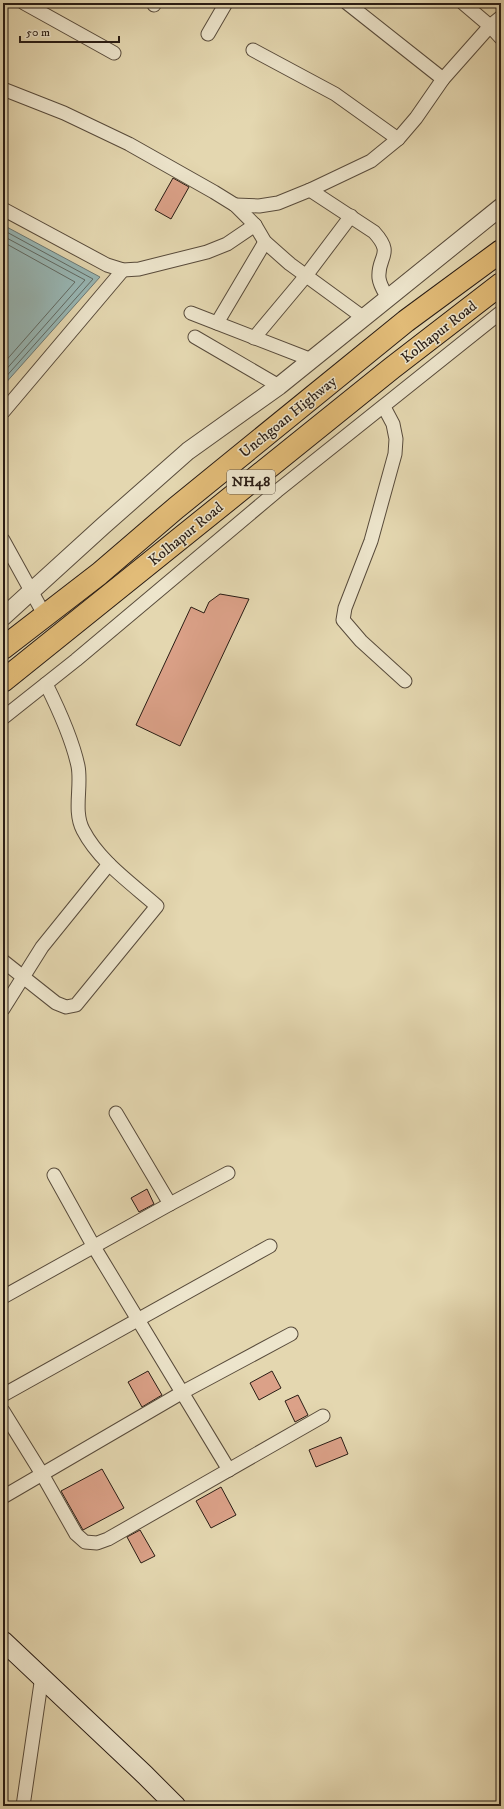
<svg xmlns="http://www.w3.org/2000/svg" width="504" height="1809" font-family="'IM FELL DW Pica',serif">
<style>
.water{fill:#98b7b5;stroke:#6c7975}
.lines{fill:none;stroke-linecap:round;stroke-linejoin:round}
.shore{stroke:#606a64;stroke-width:1}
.building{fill:#dba188;stroke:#291c14}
.minor-casing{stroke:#584b3b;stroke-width:15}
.tertiary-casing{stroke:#584b3b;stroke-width:19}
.secondary-casing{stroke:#291c14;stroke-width:21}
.trunk-casing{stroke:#291c14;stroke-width:24}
.minor{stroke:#ede5cc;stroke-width:13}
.tertiary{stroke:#ede5cc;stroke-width:17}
.secondary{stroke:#ede5cc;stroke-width:19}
.trunk{stroke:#e2bc78;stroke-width:22}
.labels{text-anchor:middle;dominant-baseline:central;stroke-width:3;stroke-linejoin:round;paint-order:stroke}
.shield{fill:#ede5cc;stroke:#64584b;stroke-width:1}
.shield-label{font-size:14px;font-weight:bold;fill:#291c14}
.street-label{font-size:15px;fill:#291c14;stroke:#ede5cc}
</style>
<rect width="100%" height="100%" fill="#e4d7b0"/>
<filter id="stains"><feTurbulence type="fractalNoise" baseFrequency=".005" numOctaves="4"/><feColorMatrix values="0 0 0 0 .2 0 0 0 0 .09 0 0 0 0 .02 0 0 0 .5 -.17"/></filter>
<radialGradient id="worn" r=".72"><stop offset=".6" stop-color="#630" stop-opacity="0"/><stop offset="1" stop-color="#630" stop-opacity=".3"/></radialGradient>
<!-- water -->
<path class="water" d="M 3,225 L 100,277 L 3,386 Z"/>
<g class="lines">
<!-- shore -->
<g class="shore">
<path d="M 3,230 L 93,279 L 3,380"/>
<path d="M 3,236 L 85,280 L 3,373"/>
<path d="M 3,242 L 75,282 L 3,364"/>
</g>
</g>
<!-- building -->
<g class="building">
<path d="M 173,178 L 189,187 L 171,219 L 155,210 Z"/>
<path d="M 220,594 L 249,599 L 180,746 L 136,725 L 191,607 L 204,613 L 209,602 Z"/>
<path d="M 147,1189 L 154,1204 L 139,1212 L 131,1198 Z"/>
<path d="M 148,1371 L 162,1395 L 142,1407 L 128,1382 Z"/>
<path d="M 272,1371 L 281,1388 L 259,1400 L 250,1383 Z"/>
<path d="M 298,1395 L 308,1415 L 295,1422 L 285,1401 Z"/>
<path d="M 341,1437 L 348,1454 L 316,1467 L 309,1450 Z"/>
<path d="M 102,1469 L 124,1508 L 83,1530 L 61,1491 Z"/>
<path d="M 221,1487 L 236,1515 L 211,1528 L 196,1501 Z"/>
<path d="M 140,1530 L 155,1556 L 141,1563 L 127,1537 Z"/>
</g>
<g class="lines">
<!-- minor casing -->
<g class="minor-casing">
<g id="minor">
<path d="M 24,3 L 114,53"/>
<path d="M 347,3 L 443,79"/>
<path d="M 463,3 L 490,26 L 501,38"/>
<path d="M 154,5 L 155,3"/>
<path d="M 208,34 L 226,3"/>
<path d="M 253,50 L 335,94 L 398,139"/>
<path d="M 3,89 L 64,113 L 129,144 L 214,192 L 235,205 L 255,225 L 265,242 L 290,264 L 364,318"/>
<path d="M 310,190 L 374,232 C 395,255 377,256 379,278 C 380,286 384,291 388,298"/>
<path d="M 235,205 L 259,206 L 278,203 L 310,190 L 371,161 L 398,139 L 416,118 L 443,79 L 490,26 L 501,17"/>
<path d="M 3,209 L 107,265 L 123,270 L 139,269 L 207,252 L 227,244 L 255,225"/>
<path d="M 191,313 L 312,360"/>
<path d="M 217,323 L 265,242"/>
<path d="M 195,337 L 279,386"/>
<path d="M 254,338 L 305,277 L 351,216"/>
<path d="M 384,407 L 393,424 L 396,439 L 395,454 L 371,541 L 345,608 L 343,620 L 361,641 L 405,681"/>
<path d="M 3,412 L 123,270"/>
<path d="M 3,540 L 45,616"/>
<path d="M 3,718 L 76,660 L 277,491 L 501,312"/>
<path d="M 3,961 L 56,1003 L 66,1007 L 76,1005 L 157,906 C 131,883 99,861 83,830 C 73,811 82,786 78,766 C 72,738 59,710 46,684"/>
<path d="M 3,1009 L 42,947 L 109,864"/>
<path d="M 116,1113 L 170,1204"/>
<path d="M 54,1175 L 94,1247 L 229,1470"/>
<path d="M 3,1297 L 170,1204 L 228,1173"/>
<path d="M 3,1395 L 270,1246"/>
<path d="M 3,1411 L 42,1474 L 76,1534 L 85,1542 L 97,1543 L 108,1539 L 323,1416"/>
<path d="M 3,1497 L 183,1392 L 291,1334"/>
<path d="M 23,1806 L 42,1676"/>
</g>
</g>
<!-- tertiary casing -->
<g class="tertiary-casing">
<path id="tertiary" d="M 3,617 L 103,526 L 188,451 L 279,386 L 501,207"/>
</g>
<!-- secondary casing -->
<g class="secondary-casing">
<path id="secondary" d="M 3,1641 L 145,1775 L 176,1806"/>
</g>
<!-- trunk casing -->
<g class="trunk-casing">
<g id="trunk">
<path d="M 3,648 L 99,574 L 176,508 L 406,321 L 501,251"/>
<path d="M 3,681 L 392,368 L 501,284"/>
</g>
</g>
<!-- minor -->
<use href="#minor" class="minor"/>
<!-- tertiary -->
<use href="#tertiary" class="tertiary"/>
<!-- secondary -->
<use href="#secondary" class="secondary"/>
<!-- trunk -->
<use href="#trunk" class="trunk"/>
</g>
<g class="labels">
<!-- shield labels -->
<rect class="shield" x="227" y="470" width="48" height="24" rx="3"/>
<g class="shield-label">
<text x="251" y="482">NH48</text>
</g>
<!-- street labels -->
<g class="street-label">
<text transform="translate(439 332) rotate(-38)">Kolhapur Road</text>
<text transform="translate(288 417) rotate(-39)">Unchgoan Highway</text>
<text transform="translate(186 534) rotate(-39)">Kolhapur Road</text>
</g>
</g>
<!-- margin -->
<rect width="504" height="1809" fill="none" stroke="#e4d7b0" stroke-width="16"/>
<rect x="4" y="4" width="496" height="1801" fill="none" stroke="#291c14" stroke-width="2"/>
<rect x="8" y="8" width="488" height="1793" fill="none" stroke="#291c14"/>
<!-- scale -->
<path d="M20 36v6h99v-6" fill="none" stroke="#291c14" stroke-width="2"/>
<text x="26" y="36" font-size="12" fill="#291c14" stroke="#ede5cc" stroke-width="3" paint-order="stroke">50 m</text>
<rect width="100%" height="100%" filter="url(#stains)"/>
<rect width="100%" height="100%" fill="url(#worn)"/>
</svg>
